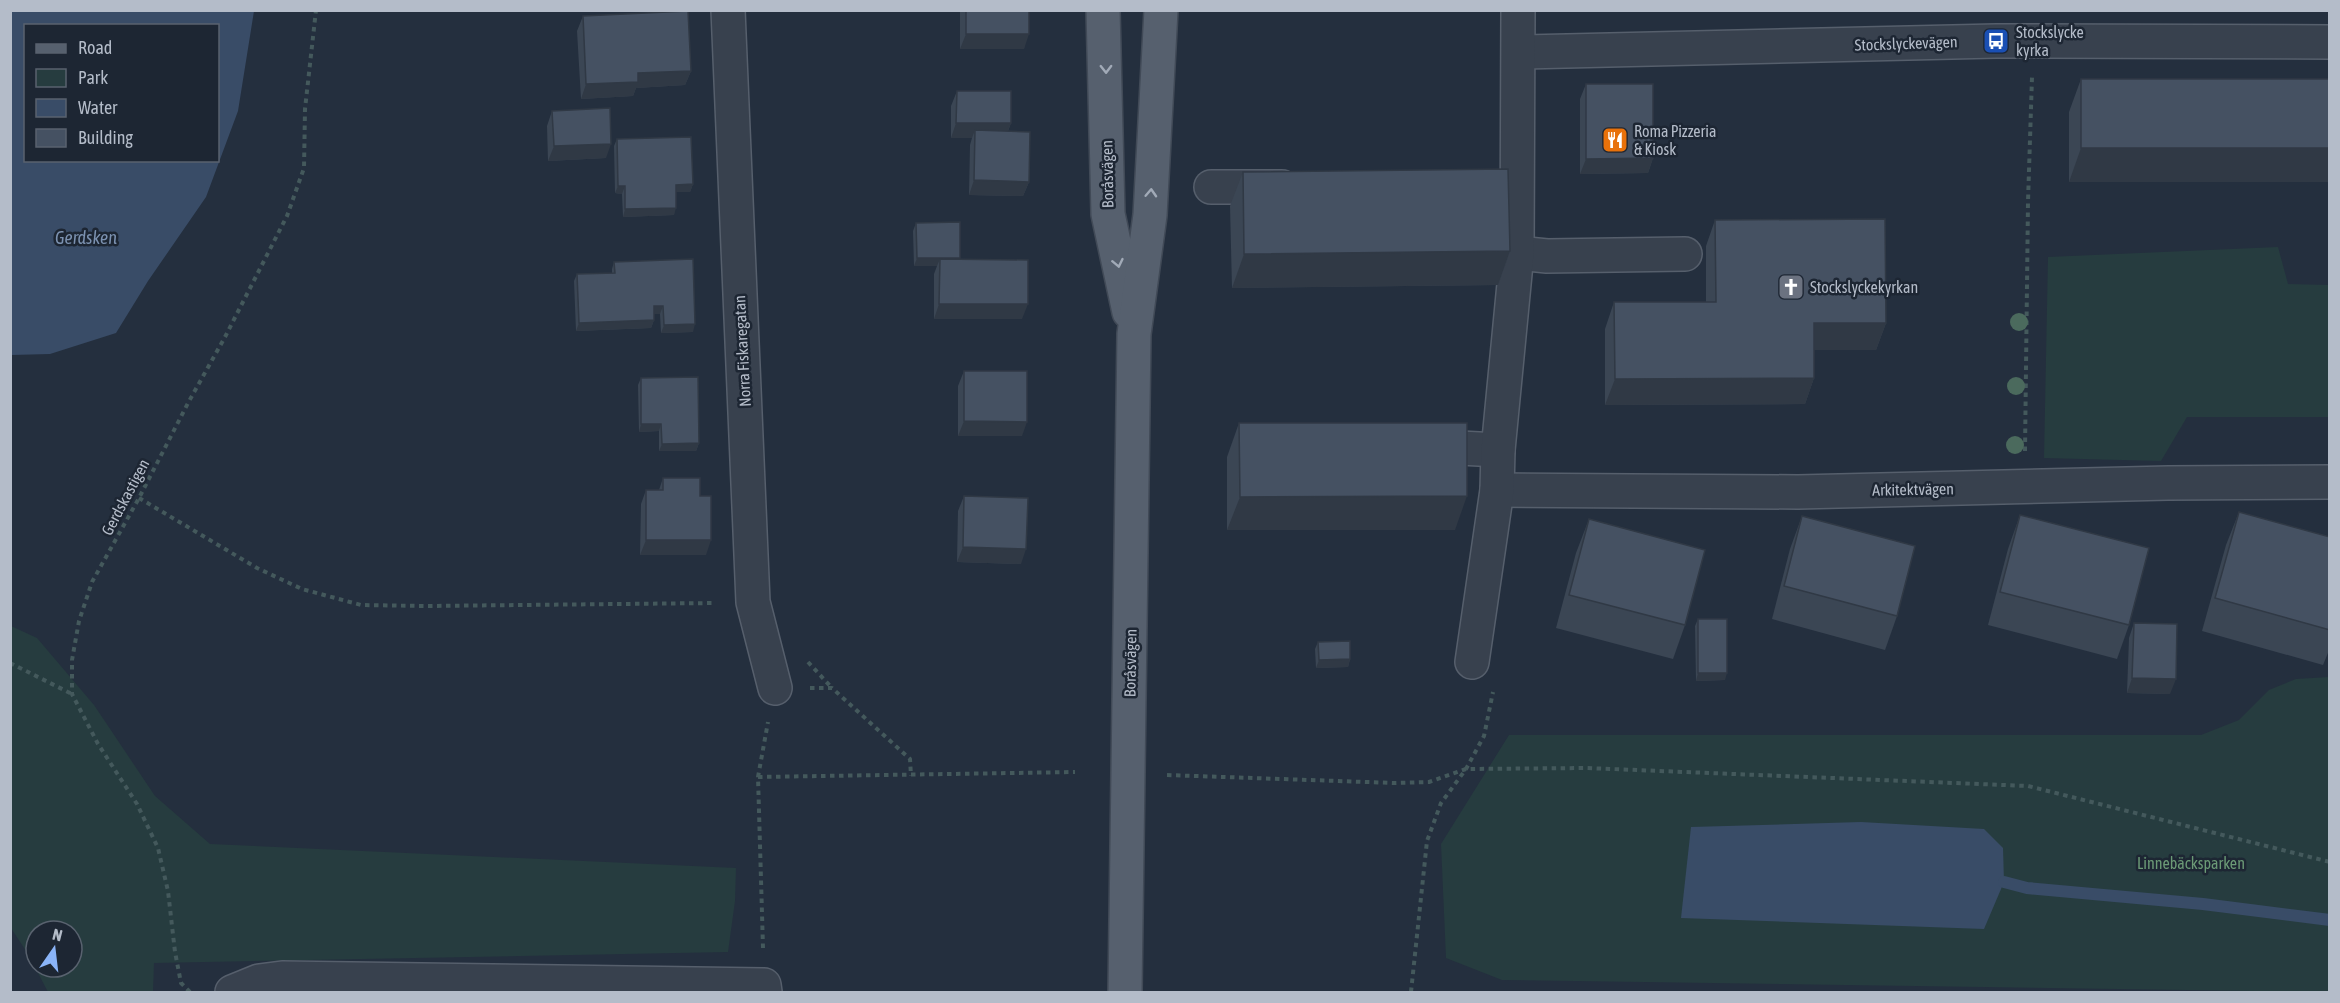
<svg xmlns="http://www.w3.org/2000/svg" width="2340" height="1003" font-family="'Asap Condensed',sans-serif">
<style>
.green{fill:#263c3f;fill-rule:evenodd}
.water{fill:#394c67;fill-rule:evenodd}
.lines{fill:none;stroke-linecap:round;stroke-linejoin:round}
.stream{stroke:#394c67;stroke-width:12}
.minor-casing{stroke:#565f6c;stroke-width:36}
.major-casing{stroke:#414a57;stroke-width:36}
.path{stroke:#44595c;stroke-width:4;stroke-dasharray:4.5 4.5;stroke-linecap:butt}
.minor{stroke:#38414e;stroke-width:33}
.major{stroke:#56606e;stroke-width:33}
.tree{fill:#4b6a5d}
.wall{fill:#3b4654}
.shaded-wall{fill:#303945}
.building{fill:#455162;stroke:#303945;stroke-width:1.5}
.oneway{stroke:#a1aab7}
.labels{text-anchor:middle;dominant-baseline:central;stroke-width:5;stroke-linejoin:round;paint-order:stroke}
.poi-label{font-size:16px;fill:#b4bcc9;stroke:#1d2633;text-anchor:start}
.street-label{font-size:16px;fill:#b4bcc9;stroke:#1d2633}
.park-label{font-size:16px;fill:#6b9a76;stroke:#1d2633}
.water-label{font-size:18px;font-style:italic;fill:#7c92b1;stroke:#1d2633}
</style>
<rect width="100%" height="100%" fill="#242f3e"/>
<!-- green -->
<g class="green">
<path d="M 2278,247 L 2288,284 L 2329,285 L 2329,417 L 2187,417 L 2161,461 L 2044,458 L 2048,257 Z"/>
<path d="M 11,626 L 37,638 L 94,705 L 155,796 L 210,844 L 736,868 L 735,901 L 728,952 L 154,963 L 153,992 L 48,992 L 28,954 L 11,928 ZM 36,931 L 72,931 L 72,967 L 36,967 Z"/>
<path d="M 2329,677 L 2329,992 L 1502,980 L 1446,958 L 1441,844 L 1509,735 L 2201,735 L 2239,720 L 2269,690 L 2296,679 Z"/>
</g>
<!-- water -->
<g class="water">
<path d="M 10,11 L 254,11 L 238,111 L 206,197 L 148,281 L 116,333 L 50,354 L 11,355 ZM 26,26 L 218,26 L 218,160 L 26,160 Z"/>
<path d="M 1861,822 L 1984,829 L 2003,848 L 2004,882 L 1984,929 L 1681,918 L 1691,827 Z"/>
</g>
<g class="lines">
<!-- stream -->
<path class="stream" d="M 2004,882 L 2027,888 L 2203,904 L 2330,920"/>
<!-- minor casing -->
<g class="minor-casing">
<g id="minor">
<path d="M 728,10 L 753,602 L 775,688"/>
<path d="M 1519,52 L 1996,41 L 2330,42"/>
<path d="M 1211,187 L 1282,187"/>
<path d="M 1517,253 L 1547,256 L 1685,254"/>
<path d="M 1422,446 L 1498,450"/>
<path d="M 1497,490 L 1798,492 L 2168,483 L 2330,482"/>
<path d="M 1472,662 L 1497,490 L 1498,450 L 1517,253 L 1518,10"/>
<path d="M 232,992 L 259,981 L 282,978 L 764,985 L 765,992"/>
</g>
</g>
<!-- major casing -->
<g class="major-casing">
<g id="major">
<path d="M 1103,10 L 1108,214 L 1129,312"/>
<path d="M 1125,992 L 1134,334 L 1150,215 L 1161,10"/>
</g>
</g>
<!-- path -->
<g class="path">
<path d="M 2025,451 L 2028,202 L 2032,77"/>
<path d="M 139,498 L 257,568 L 302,589 L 361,605 L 425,606 L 716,603"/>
<path d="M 808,662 L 832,688"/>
<path d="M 10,663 L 72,694"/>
<path d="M 810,688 L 832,688 L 910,759 L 911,776"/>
<path d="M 1167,775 L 1395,783 L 1429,782 L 1466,769 L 1587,768 L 2028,786 L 2330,862"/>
<path d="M 758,777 L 1075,772"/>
<path d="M 763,948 L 758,777 L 768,722"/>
<path d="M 190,992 L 181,983 L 175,952 L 168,891 L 158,848 L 137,804 L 98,744 L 72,694 L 72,660 L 79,621 L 92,582 L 139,498 L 188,403 L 225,337 L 287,216 L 304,168 L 305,109 L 316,10"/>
<path d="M 1411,992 L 1427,841 L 1441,803 L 1466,769 L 1484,736 L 1493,692"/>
</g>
<!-- minor -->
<use href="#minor" class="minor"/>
<!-- major -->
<use href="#major" class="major"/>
</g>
<!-- trees -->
<g class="tree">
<circle cx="2019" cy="322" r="9"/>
<circle cx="2016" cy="386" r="9"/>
<circle cx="2015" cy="445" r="9"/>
</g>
<!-- wall -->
<g class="wall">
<path d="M 960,10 L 1029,10 L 1024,49 L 960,49 Z"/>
<path d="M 583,16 L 691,71 L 685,85 L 636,88 L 633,96 L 581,99 L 577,31 Z"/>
<path d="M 2081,79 L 2330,79 L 2330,182 L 2069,182 L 2069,112 Z"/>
<path d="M 1586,84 L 1653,158 L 1648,173 L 1580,174 L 1580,99 Z"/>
<path d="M 957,91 L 1011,123 L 1008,131 L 1029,182 L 1023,196 L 969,195 L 970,145 L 972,138 L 951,138 L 951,106 Z"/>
<path d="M 552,111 L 606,158 L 548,161 L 547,126 Z"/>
<path d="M 617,139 L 693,184 L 690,192 L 676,192 L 674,215 L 623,217 L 622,194 L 615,193 L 614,146 Z"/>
<path d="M 1243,172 L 1510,251 L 1498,285 L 1232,288 L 1230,206 Z"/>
<path d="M 1715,220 L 1886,323 L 1876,350 L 1814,350 L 1814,378 L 1805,404 L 1605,405 L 1605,329 L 1614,302 L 1706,302 L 1706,246 Z"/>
<path d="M 916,223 L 960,259 L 1022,319 L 934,319 L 934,274 L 937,266 L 914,266 L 913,231 Z"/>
<path d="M 614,262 L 693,332 L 661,333 L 660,314 L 654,314 L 654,320 L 651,328 L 576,331 L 574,281 L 577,274 L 612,273 L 612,269 Z"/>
<path d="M 964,371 L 1022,436 L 958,436 L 958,386 Z"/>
<path d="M 641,378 L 699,443 L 696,451 L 659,451 L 659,431 L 639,432 L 638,385 Z"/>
<path d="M 1239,423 L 1455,530 L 1227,530 L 1227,457 Z"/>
<path d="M 663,478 L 700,496 L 706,555 L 640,555 L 641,504 L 646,490 L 659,490 Z"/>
<path d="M 964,496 L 1021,564 L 957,562 L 958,511 Z"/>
<path d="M 2239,512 L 2330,537 L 2330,648 L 2323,665 L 2202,631 L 2226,545 Z"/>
<path d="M 2020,515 L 2129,625 L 2117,659 L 1988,625 L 2008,549 Z"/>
<path d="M 1802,516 L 1897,616 L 1885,650 L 1772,619 L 1790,549 Z"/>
<path d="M 1589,519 L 1685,625 L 1673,659 L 1556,628 L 1576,553 Z"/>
<path d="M 1698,619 L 1725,680 L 1696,681 L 1695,626 Z"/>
<path d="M 2134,623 L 2170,694 L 2127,693 L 2129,638 Z"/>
<path d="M 1318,642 L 1350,659 L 1348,667 L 1316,668 L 1315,649 Z"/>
</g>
<!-- shaded-wall -->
<g class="shaded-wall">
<path d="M 966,34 L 1029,34 L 1024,49 L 960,49 Z"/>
<path d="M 691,71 L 685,85 L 636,88 L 633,96 L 581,99 L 586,84 L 638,73 Z"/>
<path d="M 956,123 L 1011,123 L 1005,138 L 975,130 L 972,138 L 951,138 Z"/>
<path d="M 611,144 L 606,158 L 548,161 L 554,146 Z"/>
<path d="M 2081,148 L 2330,148 L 2330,182 L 2069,182 Z"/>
<path d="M 1653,158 L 1648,173 L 1580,174 L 1586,159 Z"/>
<path d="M 974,180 L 1029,182 L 1023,196 L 969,195 Z"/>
<path d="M 693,184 L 690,192 L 673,192 L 676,185 Z"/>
<path d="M 618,186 L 625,186 L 622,194 L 615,193 Z"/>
<path d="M 676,208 L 674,215 L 623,217 L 625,209 Z"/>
<path d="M 1510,251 L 1498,285 L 1232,288 L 1244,254 Z"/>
<path d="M 917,258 L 960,258 L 957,265 L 940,259 L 937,266 L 914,266 Z"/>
<path d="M 939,304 L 1028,304 L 1022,319 L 934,319 Z"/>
<path d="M 654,306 L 663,306 L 660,314 L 651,314 Z"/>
<path d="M 654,320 L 651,328 L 576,331 L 579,323 Z"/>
<path d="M 1814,323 L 1886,323 L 1876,350 L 1804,350 Z"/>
<path d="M 695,324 L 693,332 L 661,333 L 664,325 Z"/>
<path d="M 1814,378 L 1805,404 L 1605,405 L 1615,379 Z"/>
<path d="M 964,421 L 1027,422 L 1022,436 L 958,436 Z"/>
<path d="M 641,424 L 661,424 L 659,431 L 639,432 Z"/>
<path d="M 699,443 L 696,451 L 659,451 L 662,444 Z"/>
<path d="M 1467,496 L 1455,530 L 1227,530 L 1240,497 Z"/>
<path d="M 646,540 L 711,540 L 706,555 L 640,555 Z"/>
<path d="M 963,547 L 1026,549 L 1021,564 L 957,562 Z"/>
<path d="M 1350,659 L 1348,667 L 1316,668 L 1319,660 Z"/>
<path d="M 1698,673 L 1727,673 L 1725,680 L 1696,681 Z"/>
<path d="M 2132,678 L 2176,679 L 2170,694 L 2127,693 Z"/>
</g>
<!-- building -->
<g class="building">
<rect x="966" y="10" width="63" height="24"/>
<path d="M 688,11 L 691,71 L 638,73 L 638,82 L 586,84 L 583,16 Z"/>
<rect x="2081" y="79" width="249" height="69"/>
<path d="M 1586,84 L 1653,84 L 1653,158 L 1586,159 Z"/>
<path d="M 957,91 L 1011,91 L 1011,123 L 956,123 Z"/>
<path d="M 610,108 L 611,144 L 554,146 L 552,111 Z"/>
<path d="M 975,130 L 1030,132 L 1029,182 L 974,180 Z"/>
<path d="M 691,137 L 693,184 L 676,185 L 676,208 L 625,209 L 625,186 L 618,186 L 617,139 Z"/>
<path d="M 1508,169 L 1510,251 L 1244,254 L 1243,172 Z"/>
<path d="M 1885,219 L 1886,323 L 1814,323 L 1814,378 L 1615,379 L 1614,302 L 1716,302 L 1715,220 Z"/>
<path d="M 960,222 L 960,258 L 917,258 L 916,223 Z"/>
<path d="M 693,259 L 695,324 L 664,325 L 663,306 L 654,306 L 654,320 L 579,323 L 577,274 L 615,273 L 614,262 Z"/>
<path d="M 940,259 L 1028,260 L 1028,304 L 939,304 Z"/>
<path d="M 964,371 L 1027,371 L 1027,422 L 964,421 Z"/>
<path d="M 698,377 L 699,443 L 662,444 L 661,424 L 641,424 L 641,378 Z"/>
<path d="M 1239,423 L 1467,423 L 1467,496 L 1240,497 Z"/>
<path d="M 663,478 L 700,478 L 700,496 L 711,496 L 711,540 L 646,540 L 646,490 L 663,490 Z"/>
<path d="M 964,496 L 1028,498 L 1026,549 L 963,547 Z"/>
<path d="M 2239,512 L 2330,537 L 2330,630 L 2215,598 Z"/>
<path d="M 2020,515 L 2149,548 L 2129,625 L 2000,592 Z"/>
<path d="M 1802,516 L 1915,546 L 1897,616 L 1784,586 Z"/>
<path d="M 1589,519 L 1705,550 L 1685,625 L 1569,595 Z"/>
<rect x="1698" y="619" width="29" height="54"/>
<path d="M 2134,623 L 2177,624 L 2176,679 L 2132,678 Z"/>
<path d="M 1350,641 L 1350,659 L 1319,660 L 1318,642 Z"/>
</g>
<!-- one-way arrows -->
<defs><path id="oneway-chevron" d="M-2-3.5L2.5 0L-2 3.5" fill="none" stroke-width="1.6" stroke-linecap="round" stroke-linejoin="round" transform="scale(1.5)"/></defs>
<g class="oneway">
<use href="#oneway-chevron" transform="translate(1106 69) rotate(89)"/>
<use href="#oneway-chevron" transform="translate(1151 193) rotate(-87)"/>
<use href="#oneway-chevron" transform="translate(1118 263) rotate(78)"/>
</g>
<!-- icons -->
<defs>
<g id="bus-square" transform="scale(1.35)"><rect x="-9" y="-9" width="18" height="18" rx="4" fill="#1a4fb4" stroke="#1d2633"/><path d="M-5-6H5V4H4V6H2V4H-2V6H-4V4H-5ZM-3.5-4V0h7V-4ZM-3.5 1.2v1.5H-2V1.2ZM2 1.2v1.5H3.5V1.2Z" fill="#fff"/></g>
<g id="restaurant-square" transform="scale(1.35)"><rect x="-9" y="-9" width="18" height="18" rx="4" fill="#e8710a" stroke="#1d2633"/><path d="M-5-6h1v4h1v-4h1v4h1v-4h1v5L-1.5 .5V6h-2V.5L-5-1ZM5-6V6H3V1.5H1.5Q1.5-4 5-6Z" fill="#fff"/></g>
<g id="church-square" transform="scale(1.35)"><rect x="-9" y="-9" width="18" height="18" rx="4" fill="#6b7280" stroke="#1d2633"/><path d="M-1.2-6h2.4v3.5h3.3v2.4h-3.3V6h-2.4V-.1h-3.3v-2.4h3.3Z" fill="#fff"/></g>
</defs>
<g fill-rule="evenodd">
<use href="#bus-square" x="1996" y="41"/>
<use href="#restaurant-square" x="1615" y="140"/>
<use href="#church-square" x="1791" y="287"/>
</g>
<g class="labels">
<!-- poi labels -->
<g class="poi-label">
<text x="2016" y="32">Stockslycke<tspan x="2016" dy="18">kyrka</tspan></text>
<text x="1634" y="131">Roma Pizzeria<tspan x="1634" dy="18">&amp; Kiosk</tspan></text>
<text x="1810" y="287">Stockslyckekyrkan</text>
</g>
<!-- street labels -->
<g class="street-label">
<text transform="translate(1906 43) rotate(-2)">Stockslyckevägen</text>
<text transform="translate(1107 174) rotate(-91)">Boråsvägen</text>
<text transform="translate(742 351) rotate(-93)">Norra Fiskaregatan</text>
<text transform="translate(1913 489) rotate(-1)">Arkitektvägen</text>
<text transform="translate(125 497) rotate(-62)">Gerdskastigen</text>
<text transform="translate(1130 663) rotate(-89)">Boråsvägen</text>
</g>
<!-- park labels -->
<g class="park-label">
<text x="2191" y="863">Linnebäcksparken</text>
</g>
<!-- water labels -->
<g class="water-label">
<text x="86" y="237">Gerdsken</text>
</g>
</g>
<!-- border -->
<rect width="2340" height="1003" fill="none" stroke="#b4bcc9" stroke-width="24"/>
<!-- legend -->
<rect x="24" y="24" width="195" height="138" fill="#1d2633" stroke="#59626f" stroke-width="1.5"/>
<rect x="36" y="44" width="30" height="9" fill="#56606e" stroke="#59626f" stroke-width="1.5"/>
<text x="78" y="54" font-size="18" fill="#b4bcc9">Road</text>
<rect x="36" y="69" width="30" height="18" fill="#263c3f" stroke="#59626f" stroke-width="1.5"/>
<text x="78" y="84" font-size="18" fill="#b4bcc9">Park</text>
<rect x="36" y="99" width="30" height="18" fill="#394c67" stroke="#59626f" stroke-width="1.5"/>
<text x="78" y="114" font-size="18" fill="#b4bcc9">Water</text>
<rect x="36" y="129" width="30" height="18" fill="#455162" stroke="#59626f" stroke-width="1.5"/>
<text x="78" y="144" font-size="18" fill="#b4bcc9">Building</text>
<!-- north arrow -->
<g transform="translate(54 949) rotate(14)"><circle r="28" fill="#1d2633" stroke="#59626f" stroke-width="1.5"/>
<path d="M0-4.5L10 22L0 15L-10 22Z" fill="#8ab4f8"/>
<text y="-9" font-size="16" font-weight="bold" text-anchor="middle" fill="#b4bcc9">N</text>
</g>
</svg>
